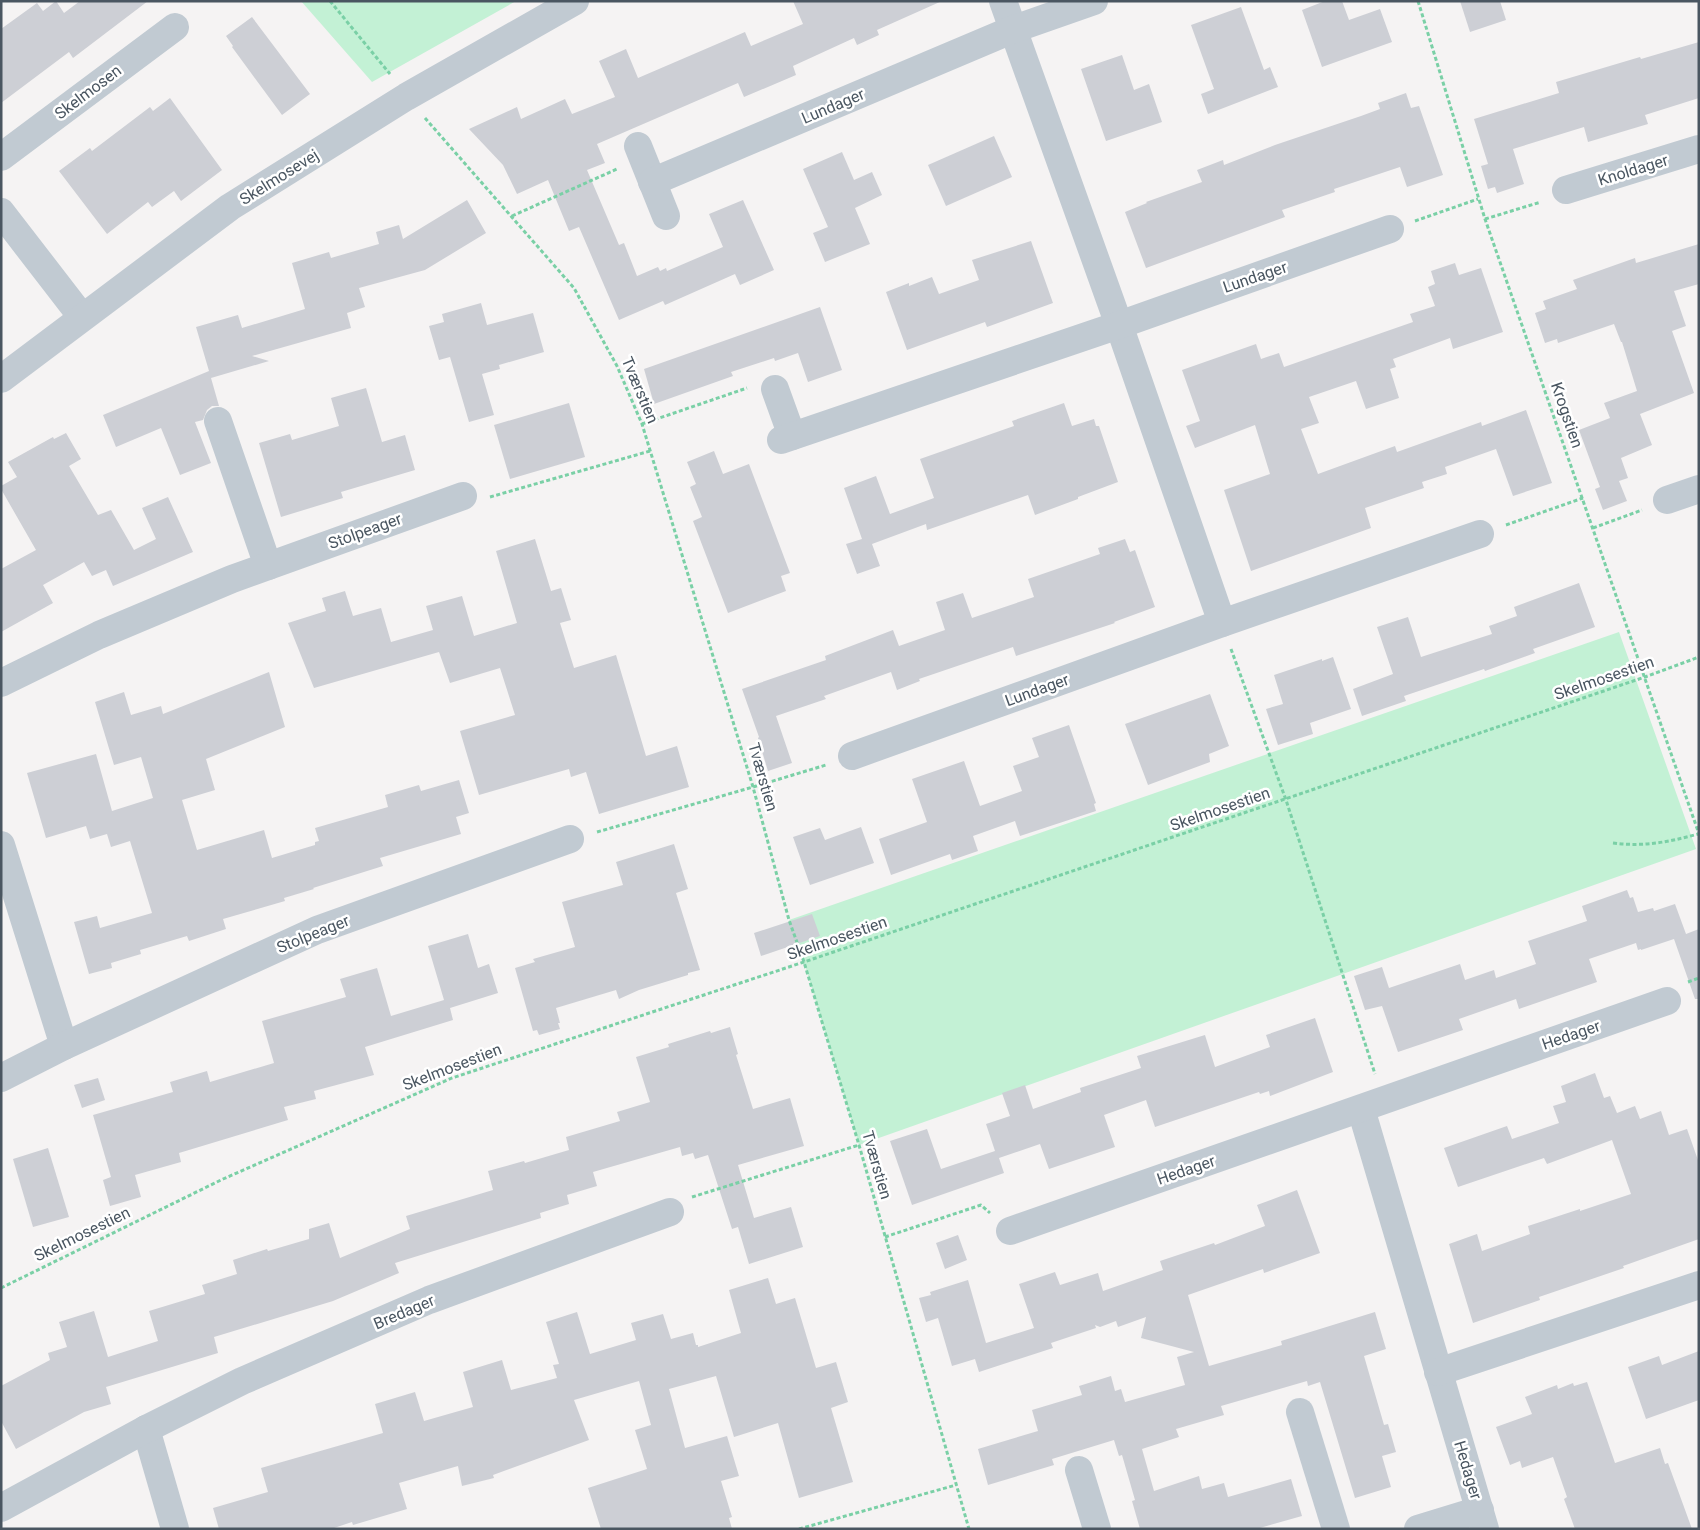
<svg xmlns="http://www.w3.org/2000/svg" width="1700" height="1530" font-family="Roboto,sans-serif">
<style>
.green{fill:#c3f1d5}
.building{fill:#cdcfd5}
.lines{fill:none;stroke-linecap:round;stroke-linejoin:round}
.path{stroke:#7ad0a6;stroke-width:3;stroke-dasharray:4 2.5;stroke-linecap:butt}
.minor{stroke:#c1cad2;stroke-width:28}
.labels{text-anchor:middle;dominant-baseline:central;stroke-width:5;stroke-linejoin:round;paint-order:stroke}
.street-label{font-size:16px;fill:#4a5661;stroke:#fff}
</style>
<rect width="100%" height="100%" fill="#f5f3f3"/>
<!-- green -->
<g class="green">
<path d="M 301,1 L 516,1 L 372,82 Z"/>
<path d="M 1619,632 L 1696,849 L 859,1145 L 804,962 L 789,920 Z"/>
</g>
<!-- building -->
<g class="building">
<path d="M 56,1 L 64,13 L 80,1 L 148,1 L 73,58 L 69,52 L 1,103 L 1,29 L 37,3 L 43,11 Z"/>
<path d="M 793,1 L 942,1 L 877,30 L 879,35 L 857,45 L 854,38 L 793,66 L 796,75 L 744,97 L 738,83 L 597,144 L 605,163 L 587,170 L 619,245 L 624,243 L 637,276 L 658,267 L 660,271 L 666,268 L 667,271 L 723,247 L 709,214 L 743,200 L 774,270 L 740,285 L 735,274 L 665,305 L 663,301 L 619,320 L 579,227 L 569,231 L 548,180 L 517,194 L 503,165 L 469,129 L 517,107 L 521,119 L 565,99 L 572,114 L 615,97 L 599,61 L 626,49 L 638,78 L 745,32 L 751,46 L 803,24 Z"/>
<path d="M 1325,1 L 1342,1 L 1349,20 L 1380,9 L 1392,42 L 1322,67 L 1302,10 Z"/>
<path d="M 1460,1 L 1500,1 L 1506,20 L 1470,32 Z"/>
<path d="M 1241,7 L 1264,70 L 1270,67 L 1278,87 L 1208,114 L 1201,94 L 1214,89 L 1191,25 Z"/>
<path d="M 252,17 L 310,94 L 282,115 L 232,47 L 233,46 L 226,36 Z"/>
<path d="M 1699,42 L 1699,98 L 1645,115 L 1648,124 L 1588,142 L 1584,127 L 1513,149 L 1524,184 L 1497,193 L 1495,187 L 1488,189 L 1481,166 L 1488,164 L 1474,119 L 1559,93 L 1556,82 L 1640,57 L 1641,59 Z"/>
<path d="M 1122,55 L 1134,90 L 1149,84 L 1162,122 L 1106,141 L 1081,69 Z"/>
<path d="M 1406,93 L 1411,108 L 1419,106 L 1443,175 L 1407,187 L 1400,167 L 1334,189 L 1335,192 L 1282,210 L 1285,217 L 1146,268 L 1125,212 L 1147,203 L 1146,202 L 1202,182 L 1197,170 L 1223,160 L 1224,165 L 1275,145 L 1361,116 L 1380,109 L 1378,103 Z"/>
<path d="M 170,98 L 222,170 L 181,201 L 174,191 L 152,207 L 148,202 L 107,234 L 59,171 L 90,148 L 92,151 L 150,107 L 153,111 Z"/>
<path d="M 994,136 L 1012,177 L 946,206 L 928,165 Z"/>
<path d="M 842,152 L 854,180 L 872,172 L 882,195 L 855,208 L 870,244 L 825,262 L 813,233 L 828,227 L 803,169 Z"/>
<path d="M 467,200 L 486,233 L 425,270 L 359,288 L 365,307 L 347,313 L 351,328 L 252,356 L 269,361 L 211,378 L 219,406 L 212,406 L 207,410 L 203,420 L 195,422 L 211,463 L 180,475 L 161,428 L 116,447 L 103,415 L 209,371 L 196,327 L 238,315 L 242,328 L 305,309 L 292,263 L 329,252 L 331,258 L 379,244 L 376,232 L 399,225 L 403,239 Z"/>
<path d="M 1031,241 L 1053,303 L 987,327 L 985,322 L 907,350 L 886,292 L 909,283 L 909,286 L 932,277 L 939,294 L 979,280 L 972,260 Z"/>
<path d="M 1699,244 L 1699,284 L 1674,291 L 1686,326 L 1672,331 L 1694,393 L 1640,414 L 1652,445 L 1621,458 L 1628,478 L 1619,481 L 1627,501 L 1603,510 L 1595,489 L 1600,487 L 1579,430 L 1610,418 L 1604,403 L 1637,391 L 1622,342 L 1621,342 L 1614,324 L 1558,343 L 1557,339 L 1545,343 L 1535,313 L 1546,309 L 1543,301 L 1577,289 L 1573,280 L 1635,258 L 1636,263 Z"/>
<path d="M 1455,263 L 1459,275 L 1481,268 L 1503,332 L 1453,349 L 1450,338 L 1393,359 L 1396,367 L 1390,369 L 1399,398 L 1366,409 L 1356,381 L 1309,397 L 1319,423 L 1301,429 L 1318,474 L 1395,446 L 1397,452 L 1481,422 L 1482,426 L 1526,410 L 1552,483 L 1513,496 L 1496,449 L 1445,467 L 1447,474 L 1422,482 L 1424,488 L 1365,508 L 1371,528 L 1251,571 L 1224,490 L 1270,474 L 1255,425 L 1195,448 L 1186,426 L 1200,421 L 1182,370 L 1256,344 L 1261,359 L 1279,353 L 1284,367 L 1413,322 L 1410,314 L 1435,306 L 1428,287 L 1435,284 L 1431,271 Z"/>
<path d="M 481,303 L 487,325 L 533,313 L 544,352 L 499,365 L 500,369 L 482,374 L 494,415 L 469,422 L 450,357 L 439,360 L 429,326 L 444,322 L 442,314 Z"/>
<path d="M 820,307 L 842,370 L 808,382 L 798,353 L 775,361 L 774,358 L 731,372 L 733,376 L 654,404 L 644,369 Z"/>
<path d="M 366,388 L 382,442 L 405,435 L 415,470 L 341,492 L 343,498 L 281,517 L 259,443 L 290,434 L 292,440 L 339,426 L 331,398 Z"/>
<path d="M 569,403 L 585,457 L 510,479 L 494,425 Z"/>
<path d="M 1064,403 L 1072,426 L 1094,419 L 1096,426 L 1099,426 L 1118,482 L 1078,497 L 1078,499 L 1035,515 L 1028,495 L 927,530 L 926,524 L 872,544 L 880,566 L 857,574 L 846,544 L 862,539 L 844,488 L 876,476 L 890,514 L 934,498 L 920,459 L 1014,426 L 1012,421 Z"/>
<path d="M 66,433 L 81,459 L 69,466 L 98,515 L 111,510 L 134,550 L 156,539 L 142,508 L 168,497 L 193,552 L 113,586 L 106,570 L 92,576 L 84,562 L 43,585 L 53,603 L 1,632 L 1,569 L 36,550 L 1,489 L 1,486 L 17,477 L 8,462 L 53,437 L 54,439 Z"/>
<path d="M 714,451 L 723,474 L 749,464 L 790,573 L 781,576 L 786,591 L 728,613 L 693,521 L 702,517 L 690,487 L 696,484 L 687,462 Z"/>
<path d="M 535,539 L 551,591 L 561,588 L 571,620 L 560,623 L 574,668 L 616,655 L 646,756 L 677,746 L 689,787 L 599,814 L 586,772 L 571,777 L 569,769 L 479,795 L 460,731 L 515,715 L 500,668 L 450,683 L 439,652 L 314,688 L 288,623 L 326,611 L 322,598 L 345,591 L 353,616 L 381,608 L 391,642 L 433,630 L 426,606 L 462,596 L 474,636 L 517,623 L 496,551 Z"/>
<path d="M 1125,539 L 1130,552 L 1135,550 L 1155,607 L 1114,622 L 1115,623 L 1016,656 L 1013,647 L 919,679 L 920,681 L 897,690 L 891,672 L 824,696 L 826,699 L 776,716 L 792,763 L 768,771 L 758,738 L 759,737 L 742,689 L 826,660 L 825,656 L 893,630 L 899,646 L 945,630 L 936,602 L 963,593 L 972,618 L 1034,597 L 1028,579 L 1100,554 L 1098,548 Z"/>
<path d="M 1579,583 L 1595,627 L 1533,649 L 1535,653 L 1485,671 L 1484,669 L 1404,696 L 1406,701 L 1362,716 L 1353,689 L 1393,674 L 1377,627 L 1408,617 L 1421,657 L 1492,634 L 1489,626 L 1517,616 L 1514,607 Z"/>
<path d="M 1333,657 L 1351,709 L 1310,723 L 1313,734 L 1278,745 L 1266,709 L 1283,704 L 1274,675 L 1322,659 L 1322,661 Z"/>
<path d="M 269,672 L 285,727 L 206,759 L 215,790 L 182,800 L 197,850 L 264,830 L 272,858 L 315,845 L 315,842 L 319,841 L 315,828 L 388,807 L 385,795 L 419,785 L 421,791 L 459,780 L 469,813 L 456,817 L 461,834 L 380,858 L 383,866 L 313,888 L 314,889 L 284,898 L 285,901 L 223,919 L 226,929 L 189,941 L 187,936 L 140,950 L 141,954 L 111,963 L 112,968 L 89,974 L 74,922 L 97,916 L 100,928 L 152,913 L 130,841 L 111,847 L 107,834 L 90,839 L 86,826 L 46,838 L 27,773 L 96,754 L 112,811 L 153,798 L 141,757 L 114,765 L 95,702 L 124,692 L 131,715 L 161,706 L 163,714 Z"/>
<path d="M 1210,694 L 1229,746 L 1209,754 L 1210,762 L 1148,785 L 1125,724 Z"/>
<path d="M 1069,725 L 1096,803 L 1094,804 L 1096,811 L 1020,836 L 1015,821 L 973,836 L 978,851 L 952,860 L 950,854 L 891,875 L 879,839 L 927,822 L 912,779 L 964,761 L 980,806 L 1022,791 L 1013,766 L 1039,757 L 1032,738 Z"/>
<path d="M 861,827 L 874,863 L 810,885 L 793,837 L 820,828 L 825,840 Z"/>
<path d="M 674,844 L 688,889 L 676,893 L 700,970 L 688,973 L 688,975 L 639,990 L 619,999 L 616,990 L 556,1008 L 560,1023 L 558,1023 L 560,1029 L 539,1035 L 537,1030 L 533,1031 L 515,968 L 535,962 L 533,959 L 575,947 L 562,902 L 623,885 L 616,862 Z"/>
<path d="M 1627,890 L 1630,898 L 1633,897 L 1638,912 L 1653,908 L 1654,911 L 1675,904 L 1686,934 L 1699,929 L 1699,999 L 1695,999 L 1674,939 L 1641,950 L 1641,949 L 1638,950 L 1636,943 L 1589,959 L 1597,982 L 1519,1009 L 1516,999 L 1459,1019 L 1463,1030 L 1398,1052 L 1382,1006 L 1365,1010 L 1354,976 L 1382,967 L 1389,988 L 1460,964 L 1465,980 L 1494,970 L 1496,978 L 1536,964 L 1528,941 L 1587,921 L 1582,906 Z"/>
<path d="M 812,914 L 820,936 L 761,956 L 754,933 Z"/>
<path d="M 468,934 L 478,968 L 489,964 L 498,993 L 450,1008 L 453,1020 L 365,1047 L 374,1075 L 314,1091 L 316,1099 L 284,1107 L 288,1120 L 179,1153 L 181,1162 L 135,1175 L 141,1197 L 110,1206 L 103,1180 L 111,1177 L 93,1115 L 173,1092 L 170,1082 L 207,1071 L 210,1082 L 274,1063 L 262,1021 L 346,997 L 340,979 L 377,968 L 391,1016 L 444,1000 L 428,946 Z"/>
<path d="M 1315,1018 L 1333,1072 L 1270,1096 L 1269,1091 L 1260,1094 L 1259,1092 L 1155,1127 L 1146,1100 L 1104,1115 L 1115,1147 L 1049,1169 L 1040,1144 L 999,1158 L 1004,1173 L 912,1205 L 890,1141 L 927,1129 L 941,1169 L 995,1151 L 986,1124 L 1010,1116 L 1002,1093 L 1025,1085 L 1033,1109 L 1081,1092 L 1080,1088 L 1141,1068 L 1137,1056 L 1205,1035 L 1215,1067 L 1270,1047 L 1266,1035 Z"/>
<path d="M 730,1027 L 738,1054 L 736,1055 L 753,1109 L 790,1098 L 804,1146 L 738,1165 L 754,1218 L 791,1207 L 803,1247 L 749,1264 L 738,1227 L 732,1229 L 708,1155 L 695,1159 L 693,1153 L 682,1156 L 680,1147 L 593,1172 L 597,1186 L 567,1195 L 569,1204 L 540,1213 L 541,1218 L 395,1263 L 399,1273 L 333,1301 L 214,1337 L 218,1353 L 106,1387 L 111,1404 L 84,1412 L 16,1449 L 1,1421 L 1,1386 L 50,1360 L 48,1353 L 67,1347 L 59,1322 L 94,1311 L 108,1357 L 158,1341 L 149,1311 L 205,1294 L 202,1285 L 237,1274 L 233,1260 L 267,1249 L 268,1251 L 309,1239 L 309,1229 L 329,1223 L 340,1258 L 410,1229 L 406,1216 L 493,1190 L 488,1171 L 524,1161 L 525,1163 L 569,1150 L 566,1137 L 620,1121 L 617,1112 L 650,1102 L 636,1057 L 669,1047 L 668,1044 L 710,1031 L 711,1033 Z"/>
<path d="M 1595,1073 L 1604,1098 L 1610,1096 L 1617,1113 L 1635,1106 L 1640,1119 L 1661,1111 L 1669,1135 L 1687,1129 L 1699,1163 L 1699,1239 L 1623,1266 L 1624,1268 L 1539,1297 L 1540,1300 L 1473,1323 L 1449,1244 L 1477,1234 L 1482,1251 L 1530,1234 L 1528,1226 L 1580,1209 L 1580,1211 L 1631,1194 L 1612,1140 L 1547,1164 L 1544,1158 L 1458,1187 L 1444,1148 L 1507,1126 L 1512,1139 L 1559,1123 L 1553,1106 L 1566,1102 L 1561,1086 Z"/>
<path d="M 98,1078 L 105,1100 L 82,1108 L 74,1085 Z"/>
<path d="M 48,1148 L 69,1217 L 33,1227 L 13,1159 Z"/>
<path d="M 1297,1190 L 1320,1253 L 1264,1273 L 1263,1269 L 1188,1295 L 1209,1366 L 1282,1345 L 1281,1341 L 1375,1312 L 1386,1349 L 1364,1356 L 1384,1425 L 1388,1424 L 1396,1452 L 1382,1456 L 1391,1487 L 1355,1498 L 1320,1382 L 1308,1386 L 1307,1381 L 1221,1406 L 1224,1415 L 1176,1429 L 1179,1437 L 1142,1449 L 1154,1491 L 1199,1476 L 1202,1489 L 1224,1483 L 1228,1497 L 1291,1479 L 1302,1516 L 1256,1529 L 1140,1529 L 1132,1501 L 1135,1500 L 1122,1455 L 1119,1456 L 1114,1440 L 1052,1459 L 1054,1465 L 988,1485 L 978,1449 L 1038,1431 L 1032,1410 L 1082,1395 L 1079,1386 L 1111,1376 L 1115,1391 L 1121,1389 L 1125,1402 L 1185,1385 L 1177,1357 L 1194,1352 L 1141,1338 L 1146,1317 L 1118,1327 L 1116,1321 L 1100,1327 L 1095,1325 L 1096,1328 L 1051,1343 L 1053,1348 L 979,1372 L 975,1359 L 952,1366 L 938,1318 L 926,1322 L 919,1298 L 931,1295 L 930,1292 L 968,1280 L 986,1343 L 1034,1328 L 1019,1284 L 1055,1272 L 1060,1285 L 1098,1273 L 1103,1291 L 1163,1270 L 1160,1261 L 1214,1243 L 1215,1245 L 1265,1226 L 1257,1205 Z"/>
<path d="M 958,1235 L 967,1260 L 945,1269 L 936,1243 Z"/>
<path d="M 768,1278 L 776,1304 L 795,1298 L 816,1368 L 836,1362 L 848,1402 L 831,1408 L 853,1482 L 799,1498 L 778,1423 L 734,1437 L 716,1376 L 669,1389 L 685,1448 L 727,1436 L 739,1476 L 721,1481 L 732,1517 L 729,1518 L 732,1529 L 601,1529 L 588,1488 L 647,1469 L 635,1430 L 651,1425 L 639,1381 L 574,1400 L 589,1440 L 493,1475 L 494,1478 L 462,1486 L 458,1466 L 399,1483 L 407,1509 L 353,1525 L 352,1522 L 331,1529 L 219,1529 L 213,1508 L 268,1492 L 261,1468 L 383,1433 L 375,1404 L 415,1392 L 424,1421 L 473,1407 L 463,1372 L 502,1360 L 511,1390 L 557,1378 L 553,1365 L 559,1364 L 546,1322 L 577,1312 L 590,1354 L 636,1340 L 631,1323 L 663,1314 L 671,1339 L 693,1333 L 696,1345 L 698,1345 L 698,1347 L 741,1333 L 729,1290 Z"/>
<path d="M 1699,1351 L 1699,1400 L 1646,1419 L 1628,1367 L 1659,1356 L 1662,1365 Z"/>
<path d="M 1587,1382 L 1615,1463 L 1660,1448 L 1665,1464 L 1668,1463 L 1692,1529 L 1575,1529 L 1564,1499 L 1567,1497 L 1553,1457 L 1522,1468 L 1520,1461 L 1510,1465 L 1496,1427 L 1532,1414 L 1525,1397 L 1557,1385 L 1558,1389 L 1573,1383 L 1574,1386 Z"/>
</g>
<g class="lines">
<!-- path -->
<g class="path">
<path d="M 330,1 L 390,74"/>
<path d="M 1418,1 L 1485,219 L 1699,834"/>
<path d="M 425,118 L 574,288 L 617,366 L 642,424 L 753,787 L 789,920 L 804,962 L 859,1145 L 969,1529"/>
<path d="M 512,216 L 617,169"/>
<path d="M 1485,219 L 1541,202"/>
<path d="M 1415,221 L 1478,199"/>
<path d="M 642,424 L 747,388"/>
<path d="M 490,497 L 650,451"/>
<path d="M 1506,525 L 1583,498"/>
<path d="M 1593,528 L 1642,510"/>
<path d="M 1231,649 L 1286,800 L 1375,1074"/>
<path d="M 597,832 L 753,787 L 826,765"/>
<path d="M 1613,843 C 1644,847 1669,842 1698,834"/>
<path d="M 1688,982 L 1699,978"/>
<path d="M 692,1197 L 859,1145"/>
<path d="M 885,1237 L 981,1205 L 990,1213"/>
<path d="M 1,1288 L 223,1179 L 452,1078 L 804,962 L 1645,677 L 1699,657"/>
<path d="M 799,1529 L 956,1485"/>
</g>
<!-- minor -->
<g class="minor">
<path d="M 1003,1 L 1119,325 L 1222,623"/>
<path d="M 638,146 L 666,216"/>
<path d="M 1,157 L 175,27"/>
<path d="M 652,182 L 1014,29 L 1094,1"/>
<path d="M 1566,190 L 1699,149"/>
<path d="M 1,212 L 82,317"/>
<path d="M 1,379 L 230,207 L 406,97 L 575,1"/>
<path d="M 775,389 L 792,436"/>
<path d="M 218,421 L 268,566"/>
<path d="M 781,440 L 1119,325 L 1390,229"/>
<path d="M 1667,500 L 1699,489"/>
<path d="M 1,683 L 99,635 L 232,579 L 463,496"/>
<path d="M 852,756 L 1222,623 L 1480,534"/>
<path d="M 1,845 L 64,1046"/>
<path d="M 1,1078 L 64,1046 L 317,930 L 570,839"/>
<path d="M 1361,1109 L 1485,1529"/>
<path d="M 1010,1231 L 1667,1001"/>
<path d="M 1438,1372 L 1699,1285"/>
<path d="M 1300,1412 L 1336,1529"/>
<path d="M 146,1429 L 175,1529"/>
<path d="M 1079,1470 L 1097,1529"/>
<path d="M 1,1508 L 146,1429 L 242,1381 L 429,1300 L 670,1212"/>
<path d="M 1418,1529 L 1480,1510"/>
</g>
</g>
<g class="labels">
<!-- street labels -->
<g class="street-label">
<text transform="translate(88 92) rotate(-37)">Skelmosen</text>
<text transform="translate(833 106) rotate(-23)">Lundager</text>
<text transform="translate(1633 170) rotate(-17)">Knoldager</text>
<text transform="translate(279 177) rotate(-32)">Skelmosevej</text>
<text transform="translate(1255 277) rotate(-19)">Lundager</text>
<text transform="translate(640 390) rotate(67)">Tværstien</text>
<text transform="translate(1567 415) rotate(71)">Krogstien</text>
<text transform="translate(365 531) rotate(-20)">Stolpeager</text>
<text transform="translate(1604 678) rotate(-19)">Skelmosestien</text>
<text transform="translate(1037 690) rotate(-20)">Lundager</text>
<text transform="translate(763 777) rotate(74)">Tværstien</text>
<text transform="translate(1220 809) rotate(-19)">Skelmosestien</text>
<text transform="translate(313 934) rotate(-22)">Stolpeager</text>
<text transform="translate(837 938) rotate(-19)">Skelmosestien</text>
<text transform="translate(1571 1035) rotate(-19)">Hedager</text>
<text transform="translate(452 1067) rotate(-21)">Skelmosestien</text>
<text transform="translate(877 1165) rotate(74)">Tværstien</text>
<text transform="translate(1186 1170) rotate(-19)">Hedager</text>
<text transform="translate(82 1234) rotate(-26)">Skelmosestien</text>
<text transform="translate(404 1312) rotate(-23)">Bredager</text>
<text transform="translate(1468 1470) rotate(73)">Hedager</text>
</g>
</g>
<!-- border -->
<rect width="1700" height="1530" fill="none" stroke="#4a5661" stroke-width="5"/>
</svg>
